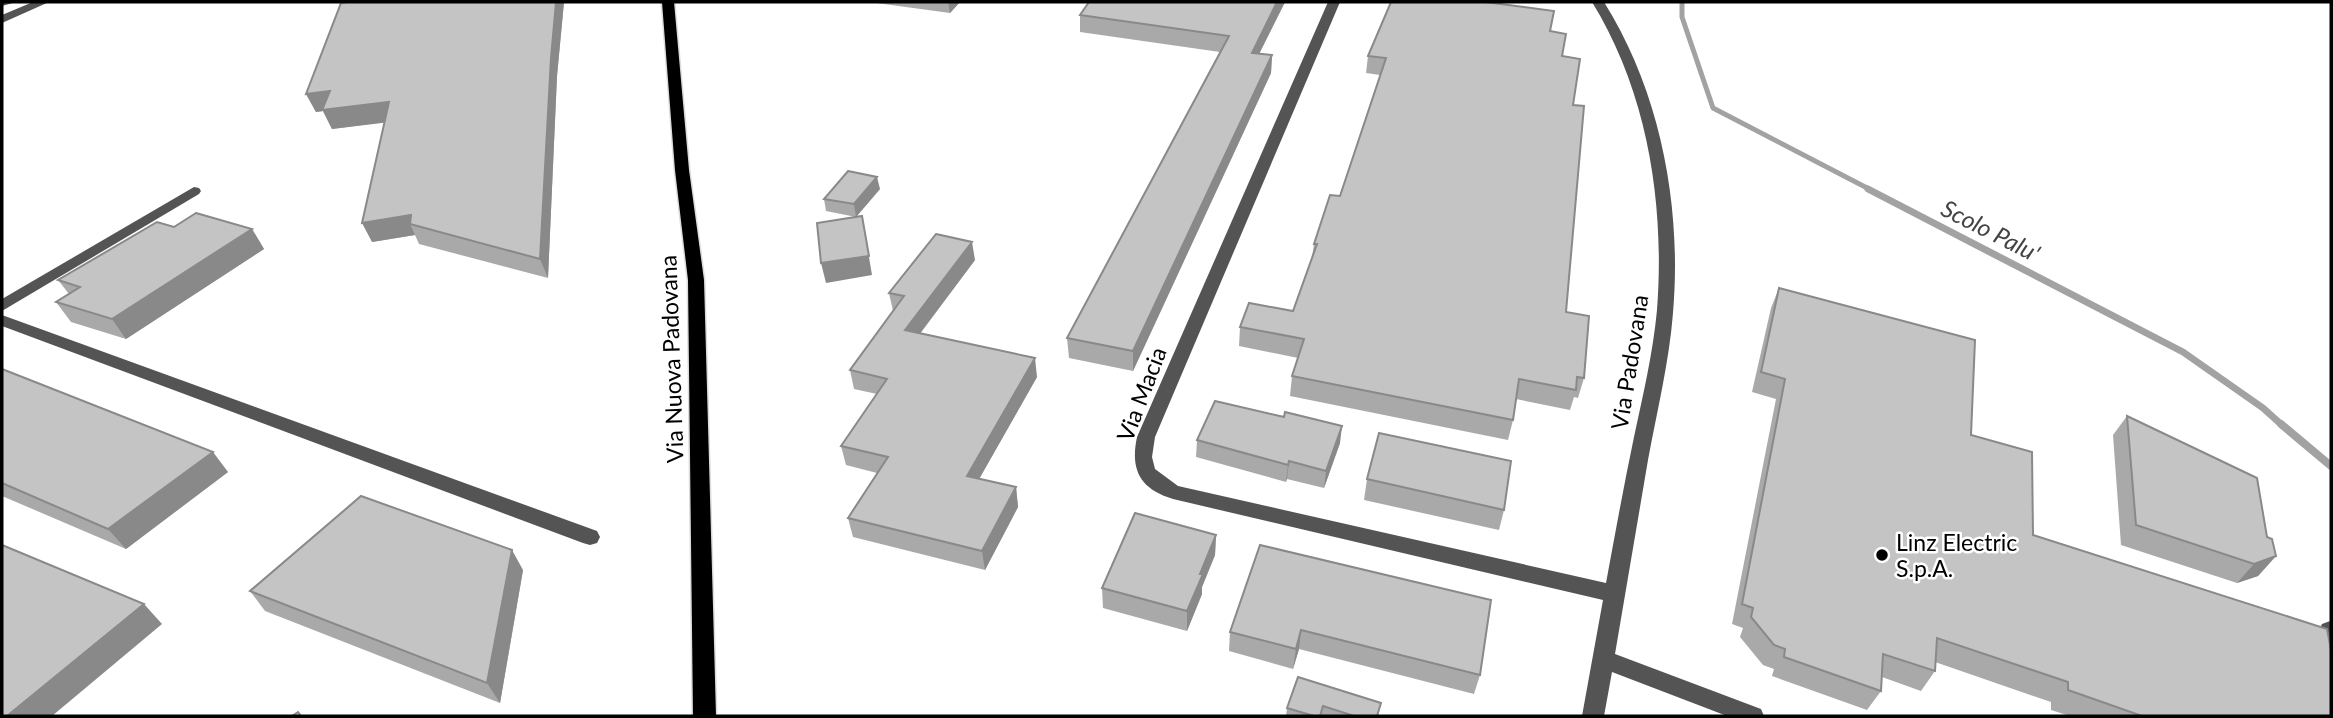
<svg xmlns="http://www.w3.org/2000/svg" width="2333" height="718" font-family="Lato,sans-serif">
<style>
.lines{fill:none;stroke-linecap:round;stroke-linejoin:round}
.stream-far2{stroke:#a2a2a2;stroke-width:5}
.stream-far1{stroke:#a2a2a2;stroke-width:7}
.stream{stroke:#a2a2a2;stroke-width:8}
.major-casing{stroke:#dbdbdb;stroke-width:3}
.minor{fill:#545454;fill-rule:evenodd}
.major{fill:#000;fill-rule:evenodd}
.wall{fill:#a9a9a9}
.shaded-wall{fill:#898989}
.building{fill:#c4c4c4;stroke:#898989;stroke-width:2}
.poi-dot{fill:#000;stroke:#fff;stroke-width:2.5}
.labels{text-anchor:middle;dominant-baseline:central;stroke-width:5;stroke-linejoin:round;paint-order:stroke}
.street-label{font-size:23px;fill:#000;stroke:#fff}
.poi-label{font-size:23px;fill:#000;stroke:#fff;text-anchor:start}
.water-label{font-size:24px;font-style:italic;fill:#434343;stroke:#fff}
</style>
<rect width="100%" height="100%" fill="#fff"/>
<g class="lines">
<!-- stream-far2 -->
<path class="stream-far2" d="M 1682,2 L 1682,17 L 1713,108 L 1871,190"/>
<!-- stream-far1 -->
<path class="stream-far1" d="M 1868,189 L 2183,352 L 2263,408 L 2283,426"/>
<!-- stream -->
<path class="stream" d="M 2281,424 L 2331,466"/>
<!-- major casing -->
<g class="major-casing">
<path id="major" d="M 662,2 L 674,2 L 689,170 L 704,280 L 716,716 L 693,716 L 688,280 L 675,170 Z"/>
</g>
<!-- minor -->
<g class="minor">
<path d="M 2,2 L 16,2 L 2,6 Z"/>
<path d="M 33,2 L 49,2 L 2,23 L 2,15 Z"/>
<path d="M 1328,2 L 1340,2 L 1155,437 L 1152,457 L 1155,469 L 1178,486 L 1606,583 C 1615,534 1624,485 1634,437 C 1643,395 1653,353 1657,310 C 1665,204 1648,93 1592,2 L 1604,2 C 1661,93 1682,207 1673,313 C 1669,363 1657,411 1648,460 C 1637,525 1626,589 1615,654 L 1761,709 L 1764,716 L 1727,716 L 1612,672 L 1604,716 L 1582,716 L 1603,600 L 1173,499 C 1140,489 1130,470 1137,437 Z"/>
<path d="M 194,187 L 199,188 L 201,191 L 199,194 L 2,311 L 2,299 Z"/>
<path d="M 2,315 L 597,531 L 600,537 L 597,543 L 590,545 L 583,543 L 2,326 Z"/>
<path d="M 2330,621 L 2331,621 L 2331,647 L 2323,644 L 2319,630 L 2322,624 Z"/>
</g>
<!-- major -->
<use href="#major" class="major"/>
</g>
<!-- wall -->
<g class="wall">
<path d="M 348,2 L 564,2 L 557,76 L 548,278 L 419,244 L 415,235 L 372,242 L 385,122 L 332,129 L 323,111 L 316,112 L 306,94 Z"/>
<path d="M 869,2 L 960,2 L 950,13 Z"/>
<path d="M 1089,2 L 1285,2 L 1259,54 L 1272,55 L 1271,73 L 1133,371 L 1069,358 L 1067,338 L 1220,52 L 1080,32 L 1080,15 Z"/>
<path d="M 1550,31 L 1562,56 L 1573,105 L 1566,312 L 1584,378 L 1578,398 L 1574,397 L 1570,410 L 1516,399 L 1513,420 L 1508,440 L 1290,396 L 1292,376 L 1298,358 L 1239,346 L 1240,327 L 1293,311 L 1312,257 L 1314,244 L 1340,196 L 1380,75 L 1366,73 L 1368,56 Z"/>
<path d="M 880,189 L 856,217 L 826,211 L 824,199 Z"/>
<path d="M 174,227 L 252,229 L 264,249 L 126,339 L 71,322 L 56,302 L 69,294 L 58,280 Z"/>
<path d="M 975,260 L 920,334 L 1037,377 L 979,479 L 1016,487 L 1018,507 L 985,570 L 853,537 L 848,518 L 877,473 L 846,465 L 841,446 L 877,394 L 854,389 L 850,370 L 893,311 L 889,293 Z"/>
<path d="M 1779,288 L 1971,435 L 2033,535 L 2331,716 L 2070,716 L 2051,710 L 2051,702 L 1935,662 L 1935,671 L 1921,691 L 1882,677 L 1881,691 L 1867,710 L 1772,676 L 1774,669 L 1763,665 L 1740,637 L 1743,628 L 1732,624 L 1776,399 L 1752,392 L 1771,308 Z"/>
<path d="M 2,369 L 228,472 L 126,549 L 2,496 Z"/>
<path d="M 2127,416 L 2267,537 L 2276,556 L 2258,576 L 2237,583 L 2121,545 L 2113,435 Z"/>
<path d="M 1197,440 L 1340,443 L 1324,488 L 1287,479 L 1286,482 L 1196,457 Z"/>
<path d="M 1367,479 L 1504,510 L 1499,530 L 1364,500 Z"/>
<path d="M 1216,535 L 1215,555 L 1202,587 L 1202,594 L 1187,631 L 1103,608 L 1102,588 Z"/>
<path d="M 1260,545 L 1480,675 L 1474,694 L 1299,649 L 1293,669 L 1229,651 L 1230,632 Z"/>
<path d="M 523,570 L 500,703 L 265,611 L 250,591 Z"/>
<path d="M 1381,703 L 1378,716 L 1286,716 L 1287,708 Z"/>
</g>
<!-- shaded-wall -->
<g class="shaded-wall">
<path d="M 556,2 L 564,2 L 557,76 L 548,278 L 540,259 L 551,58 Z"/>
<path d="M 948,2 L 960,2 L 950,13 Z"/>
<path d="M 1277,2 L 1285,2 L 1251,70 L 1252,53 Z"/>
<path d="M 1272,55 L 1271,73 L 1133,371 L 1133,351 Z"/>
<path d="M 330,91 L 389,102 L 398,121 L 332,129 L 323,111 L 316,112 L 306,94 Z"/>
<path d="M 877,177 L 880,189 L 856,217 L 854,204 Z"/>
<path d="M 411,215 L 410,224 L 415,235 L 372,242 L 362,223 Z"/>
<path d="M 862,216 L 872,275 L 826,283 L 821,263 Z"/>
<path d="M 252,229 L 264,249 L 126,339 L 112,319 Z"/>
<path d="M 972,242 L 975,260 L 908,349 L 905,330 Z"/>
<path d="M 1035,358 L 1037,377 L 970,495 L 967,476 Z"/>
<path d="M 1342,426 L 1340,443 L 1324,488 L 1326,471 Z"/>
<path d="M 213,452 L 228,472 L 126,549 L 108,529 Z"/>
<path d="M 1289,461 L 1287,479 L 1286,482 L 1288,465 Z"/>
<path d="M 1016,487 L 1018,507 L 985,570 L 982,551 Z"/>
<path d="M 1216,535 L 1215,555 L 1202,587 L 1202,594 L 1187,631 L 1187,611 L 1200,574 Z"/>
<path d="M 512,550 L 523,570 L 500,703 L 487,683 Z"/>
<path d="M 2276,556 L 2258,576 L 2237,583 L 2254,564 Z"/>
<path d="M 144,604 L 162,624 L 52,716 L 7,716 Z"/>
<path d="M 1301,630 L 1299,649 L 1293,669 L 1296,649 Z"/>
</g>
<!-- building -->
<g class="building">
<path d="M 348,2 L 556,2 L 551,58 L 540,259 L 410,224 L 411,215 L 362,223 L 389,102 L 322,110 L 330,91 L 306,94 L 341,3 Z"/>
<path d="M 1089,2 L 1277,2 L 1252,53 L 1272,55 L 1133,351 L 1067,338 L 1229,36 L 1080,15 Z"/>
<path d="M 1391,2 L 1485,2 L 1554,11 L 1550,31 L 1566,34 L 1562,56 L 1580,59 L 1573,105 L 1584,106 L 1566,312 L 1589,316 L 1584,378 L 1577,377 L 1576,390 L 1519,379 L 1513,420 L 1292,376 L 1304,339 L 1240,327 L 1249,303 L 1293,311 L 1317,244 L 1314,244 L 1330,195 L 1340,196 L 1386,58 L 1368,56 Z"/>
<path d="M 848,171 L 877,177 L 854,204 L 824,199 Z"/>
<path d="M 196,213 L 252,229 L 112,319 L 56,302 L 80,287 L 58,280 L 157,222 L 174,227 Z"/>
<path d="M 862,216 L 869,256 L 821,263 L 817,223 Z"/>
<path d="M 936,234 L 972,242 L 905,330 L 1035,358 L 967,476 L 1016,487 L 982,551 L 848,518 L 888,457 L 841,446 L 887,379 L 850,370 L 904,296 L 889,293 Z"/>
<path d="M 1779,288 L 1975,340 L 1971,435 L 2032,452 L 2033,535 L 2327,629 L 2331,650 L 2331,716 L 2142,716 L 2068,690 L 2068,682 L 1937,638 L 1935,671 L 1883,654 L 1881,691 L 1784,657 L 1785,649 L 1774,645 L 1751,617 L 1753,608 L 1742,604 L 1785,379 L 1761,372 Z"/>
<path d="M 2,369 L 213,452 L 108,529 L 2,483 Z"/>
<path d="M 1215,401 L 1284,417 L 1285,412 L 1342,426 L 1326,471 L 1289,461 L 1288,465 L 1197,440 Z"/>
<path d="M 2127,416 L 2257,478 L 2267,537 L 2272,539 L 2276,556 L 2254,564 L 2136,525 Z"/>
<path d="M 1379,433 L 1511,461 L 1504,510 L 1367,479 Z"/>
<path d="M 361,496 L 512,550 L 487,683 L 250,591 Z"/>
<path d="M 1135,513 L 1216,535 L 1200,574 L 1203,574 L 1187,611 L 1102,588 Z"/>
<path d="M 2,545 L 144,604 L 7,716 L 2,716 Z"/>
<path d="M 1260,545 L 1491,600 L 1480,675 L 1301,630 L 1296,649 L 1230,632 Z"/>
<path d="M 1298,677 L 1381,703 L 1377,716 L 1354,716 L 1323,706 L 1320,716 L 1314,716 L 1287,708 Z"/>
<path d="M 298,712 L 301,716 L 292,716 Z"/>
</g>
<!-- markers -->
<circle class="poi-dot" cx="1882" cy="555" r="7"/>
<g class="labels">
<!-- street labels -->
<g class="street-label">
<text transform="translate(671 359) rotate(-92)">Via Nuova Padovana</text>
<text transform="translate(1629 362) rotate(-81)">Via Padovana</text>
<text transform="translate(1141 394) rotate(-69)">Via Macia</text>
</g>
<!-- poi labels -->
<g class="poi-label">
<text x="1896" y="542">Linz Electric<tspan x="1896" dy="26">S.p.A.</tspan></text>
</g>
<!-- water labels -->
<g class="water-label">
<text transform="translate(1991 230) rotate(27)">Scolo Palu'</text>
</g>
</g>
<!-- border -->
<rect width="2333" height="718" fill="none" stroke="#000000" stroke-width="7"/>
</svg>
